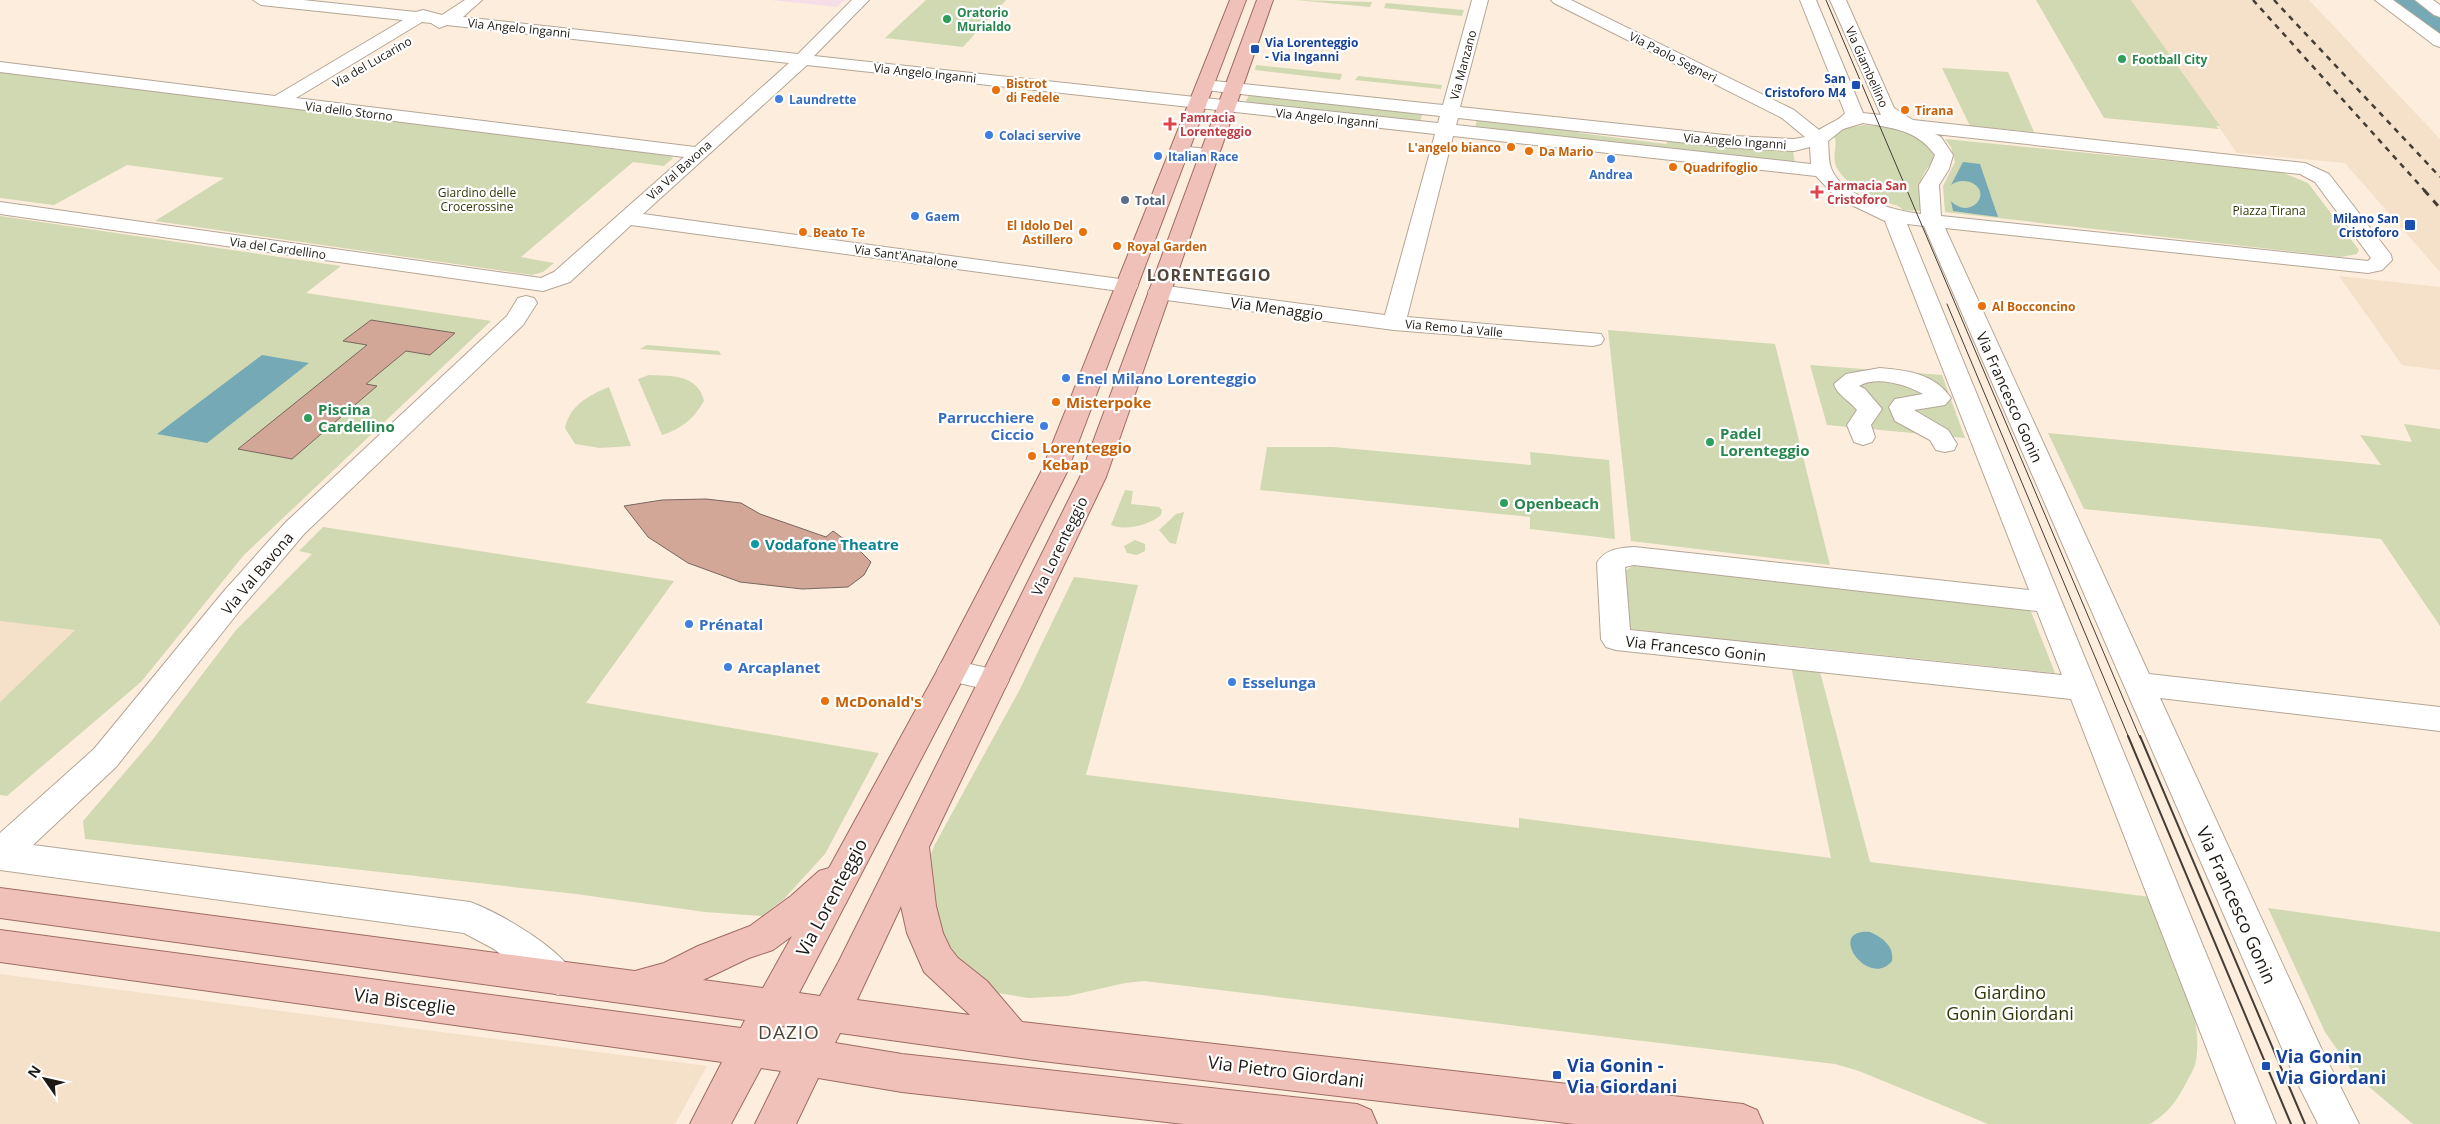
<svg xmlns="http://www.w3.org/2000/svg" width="2440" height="1124" font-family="'Open Sans',sans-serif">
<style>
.built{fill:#f5e0ca}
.education{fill:#f6dee9}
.green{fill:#d1d9b2}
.water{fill:#76a9b6}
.building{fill:#d3a797;stroke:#79665f}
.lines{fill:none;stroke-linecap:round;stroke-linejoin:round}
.minor-casing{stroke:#b4a696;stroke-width:2}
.major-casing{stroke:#9f6c61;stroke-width:2}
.minor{fill:#fff;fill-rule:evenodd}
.major{fill:#efc1b9;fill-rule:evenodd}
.tram-far1{stroke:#443d35;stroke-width:1}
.tram{stroke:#443d35;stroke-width:2}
.rail-far1{stroke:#443d35;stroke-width:2.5;stroke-dasharray:5.5 5.5;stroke-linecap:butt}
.rail{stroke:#443d35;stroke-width:3;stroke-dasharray:7 7;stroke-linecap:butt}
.leisure-dot{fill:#2e9e5b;stroke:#fff;stroke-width:2}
.transit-dot{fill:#1a4fb4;stroke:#fff;stroke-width:2}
.food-dot{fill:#e8710a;stroke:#fff;stroke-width:2}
.shop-dot{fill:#3f7fe0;stroke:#fff;stroke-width:2}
.health-dot{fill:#e0444e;stroke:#fff;stroke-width:2}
.service-dot{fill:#5c6f8a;stroke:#fff;stroke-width:2}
.culture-dot{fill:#0f9aa8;stroke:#fff;stroke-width:2}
.labels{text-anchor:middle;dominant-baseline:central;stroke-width:4.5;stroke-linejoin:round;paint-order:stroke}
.far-leisure-label{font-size:12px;font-weight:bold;fill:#27864d;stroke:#fff;text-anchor:start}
.far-street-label{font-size:12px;fill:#1e1913;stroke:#fff}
.far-transit-label{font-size:12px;font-weight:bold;fill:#164399;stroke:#fff;text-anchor:end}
.far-food-label{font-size:12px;font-weight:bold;fill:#c56008;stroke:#fff;text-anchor:start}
.far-shop-label{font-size:12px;font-weight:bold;fill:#366cbe;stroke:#fff;text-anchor:start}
.far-health-label{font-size:12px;font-weight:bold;fill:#be3a42;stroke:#fff;text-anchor:start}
.far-park-label{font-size:12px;fill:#333907;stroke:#fff}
.far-service-label{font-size:12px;font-weight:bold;fill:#4e5e75;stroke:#fff;text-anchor:start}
.street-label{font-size:15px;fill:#1e1913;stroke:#fff}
.shop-label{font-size:15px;font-weight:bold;fill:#366cbe;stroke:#fff;text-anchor:start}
.food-label{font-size:15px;font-weight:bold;fill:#c56008;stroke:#fff;text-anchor:start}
.leisure-label{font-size:15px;font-weight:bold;fill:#27864d;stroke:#fff;text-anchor:start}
.culture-label{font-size:15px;font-weight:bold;fill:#0d838f;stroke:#fff;text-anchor:start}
.far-district-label{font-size:16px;font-weight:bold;letter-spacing:1px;fill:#534639;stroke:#fff}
.near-street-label{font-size:18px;fill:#1e1913;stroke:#fff}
.near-park-label{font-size:18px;fill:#333907;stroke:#fff}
.near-transit-label{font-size:18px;font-weight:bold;fill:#164399;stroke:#fff;text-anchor:start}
.near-neighbourhood-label{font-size:19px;letter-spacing:1px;fill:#534639;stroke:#fff}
</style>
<rect width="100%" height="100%" fill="#fdeddc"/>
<!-- built -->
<g class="built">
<path d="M 2131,0 L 2309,0 L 2440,139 L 2440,272 L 2345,163 L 2237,153 Z"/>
<path d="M 2339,276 L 2440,287 L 2440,370 L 2402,365 Z"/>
<path d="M 0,621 L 76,629 L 0,702 Z"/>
<path d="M 0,974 L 433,1031 L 707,1066 L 675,1124 L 0,1124 Z"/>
</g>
<!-- education -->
<path class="education" d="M 771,0 L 844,0 L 837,7 Z"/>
<!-- green -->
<g class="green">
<path d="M 926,0 L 1006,0 L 963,47 L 885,38 Z"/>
<path d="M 1295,0 L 1372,2 L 1370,7 Z"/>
<path d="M 2036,0 L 2131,0 L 2220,126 L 2216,126 L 2219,129 L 2104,118 Z"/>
<path d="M 1386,3 L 1464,10 L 1462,16 L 1384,8 Z"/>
<path d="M 1256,65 L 1342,74 L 1340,80 L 1255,70 Z"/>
<path d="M 1942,68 L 2008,72 L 2034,132 L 1970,126 Z"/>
<path d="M 0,72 L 628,150 L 671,156 L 673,158 L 664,166 L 633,162 L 521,257 L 554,263 L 543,272 L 532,275 L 155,221 L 224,178 L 127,165 L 54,205 L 0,198 Z"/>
<path d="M 1358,76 L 1442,85 L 1441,89 L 1355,80 Z"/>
<path d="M 1250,93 L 1423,112 L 1420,122 L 1245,103 Z"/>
<path d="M 1477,118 L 1567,127 L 1580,133 L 1666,144 L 1671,138 L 1793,151 L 1795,163 L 1475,128 Z"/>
<path d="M 1864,125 L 1892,127 L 1918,135 L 1934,154 C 1934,163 1927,167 1923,175 C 1918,186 1920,199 1921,211 L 1903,210 C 1898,204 1889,204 1882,201 C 1866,195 1848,185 1838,170 C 1830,156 1839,146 1834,136 L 1846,128 Z"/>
<path d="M 1945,139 L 2281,172 L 2308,183 L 2359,250 L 2357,254 L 2341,257 L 1945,212 L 1943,186 L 1955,162 L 1951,147 Z"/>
<path d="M 0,216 L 341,266 L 306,293 L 491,321 L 244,555 L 141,682 L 7,796 L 0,795 L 0,702 L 75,630 L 0,621 Z"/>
<path d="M 1608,330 L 1775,344 L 1830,565 L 1631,541 Z"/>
<path d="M 647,345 L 719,351 L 721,355 L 640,349 Z"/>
<path d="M 1810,365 L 1942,375 L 1965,438 L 1827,425 Z"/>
<path d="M 649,375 C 671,376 698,374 704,401 C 694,418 682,429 662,435 L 638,379 Z"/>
<path d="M 609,387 L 631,446 L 600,448 L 575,444 L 565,428 C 569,406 589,395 609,387 Z"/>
<path d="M 2404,424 L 2440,429 L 2440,626 L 2381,539 L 2084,509 L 2048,433 L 2381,465 L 2360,435 L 2412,442 Z"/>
<path d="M 1267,447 L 1333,447 L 1531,465 L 1530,452 L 1609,460 L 1615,539 L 1530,529 L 1530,517 L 1260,490 Z"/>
<path d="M 1125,490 L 1133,491 L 1131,504 L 1159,507 L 1162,510 L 1161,515 C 1150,525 1125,531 1111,525 Z"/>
<path d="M 1184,512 L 1176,544 L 1170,543 L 1159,530 L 1176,514 Z"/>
<path d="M 323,527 L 674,581 L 586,703 L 879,753 L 825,854 L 784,899 L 762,916 L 705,912 L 576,894 L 85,839 L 83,821 L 150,743 L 236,630 L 312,554 L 299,551 Z"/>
<path d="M 1135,540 L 1145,544 L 1145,551 L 1137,555 L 1127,553 L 1124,546 Z"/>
<path d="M 1638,563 L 2028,604 L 2055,673 L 1630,629 L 1623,572 Z"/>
<path d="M 1074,577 L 1138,585 L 1086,775 L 1519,828 L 1519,818 L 1831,858 L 1790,661 L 1818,664 L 1870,862 L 2151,897 C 2169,944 2207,1015 2195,1065 C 2193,1071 2188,1079 2185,1085 C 2176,1102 2167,1114 2150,1124 L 1988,1124 L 1859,1071 L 1835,1064 L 1144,981 L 1125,983 L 1068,996 L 1029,998 L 998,993 L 972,980 L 948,960 L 923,876 L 934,846 L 1020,689 Z"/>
<path d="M 2268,908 L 2440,932 L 2440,1124 L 2413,1124 L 2355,1075 L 2325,1032 Z"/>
</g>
<!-- water -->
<g class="water">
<path d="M 2388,0 L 2415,0 L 2440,18 L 2440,37 Z"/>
<path d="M 1963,162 L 1980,164 L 1998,217 L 1953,211 L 1951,201 C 1970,221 1995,192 1970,182 C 1963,180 1956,181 1951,185 Z"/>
<path d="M 262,355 L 309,363 L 207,443 L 157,434 Z"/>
<path d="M 1870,932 C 1883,938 1894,946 1892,961 C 1868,990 1825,928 1870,932 Z"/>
</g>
<!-- building -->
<g class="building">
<path d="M 371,320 L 455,333 L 430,355 L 406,351 L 366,384 L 377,386 L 292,459 L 238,449 L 367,345 L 343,341 Z"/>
<path d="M 706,499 L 741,503 L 760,514 L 826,537 L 833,531 L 859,550 L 871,562 L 864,575 L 848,587 L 802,589 L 740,582 L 688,563 L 648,537 L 624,506 L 662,500 Z"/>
</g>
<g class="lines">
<!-- minor casing -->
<g class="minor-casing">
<g id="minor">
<path d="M 253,0 L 303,0 L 416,12 L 423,10 L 442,15 L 465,0 L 482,0 L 463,17 L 798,54 L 852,0 L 869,0 L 814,56 L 1438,123 L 1440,116 L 1205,90 L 1199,89 L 1196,85 L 1199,81 L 1205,80 L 1443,105 L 1472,0 L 1488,0 L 1460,107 L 1734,136 L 1794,139 L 1805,137 L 1782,118 L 1554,3 L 1551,0 L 1571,0 L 1794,110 L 1819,130 C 1827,124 1839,121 1845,113 L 1800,0 L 1816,0 L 1863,113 L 1881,115 L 1830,0 L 1846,0 L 1894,108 L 1913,120 L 2305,163 L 2329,174 L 2391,255 L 2392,260 L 2382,270 L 2368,273 L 1945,228 L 2149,674 L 2440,707 L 2440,731 L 2160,698 L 2322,1050 L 2359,1124 L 2318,1124 L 2294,1076 L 1924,226 L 1907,224 L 2276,1124 L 2236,1124 L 2071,699 L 1616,650 L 1606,647 L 1601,639 L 1597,563 C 1605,549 1619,548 1634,547 L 2029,590 L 1885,221 L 1837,198 L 1816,176 L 1453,136 L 1407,317 L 1601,334 L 1604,339 L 1601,344 L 1593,346 L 1394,330 L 1159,299 L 1151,297 L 1148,292 L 1151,287 L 1159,285 L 1385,315 L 1435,134 L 807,65 L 643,214 L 1127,280 L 1135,281 L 1138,286 L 1135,291 L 1127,292 L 631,225 L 570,282 L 543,291 L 0,214 L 0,202 L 541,278 L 554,272 L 684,157 L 0,72 L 0,62 L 275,96 L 403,20 L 261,5 ZM 422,22 L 431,23 L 439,28 L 447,25 L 789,63 L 695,147 L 296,98 ZM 1458,118 L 1734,148 L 1794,151 L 1810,147 L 1811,164 L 1456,125 ZM 1863,123 C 1892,128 1916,129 1935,155 L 1929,169 L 1919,185 L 1921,214 C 1894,211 1841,196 1831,168 C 1828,159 1829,150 1828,141 L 1843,129 ZM 1935,134 L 2300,174 L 2315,182 L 2371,258 L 2368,261 L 1941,216 L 1939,185 L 1949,169 L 1953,155 L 1941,137 ZM 1634,565 L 2037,611 L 2062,675 L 1630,630 L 1625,567 Z"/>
<path d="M 2375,0 L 2393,0 L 2440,34 L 2440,47 L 2434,45 Z"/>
<path d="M 2415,0 L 2433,0 L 2440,5 L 2440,17 L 2434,15 Z"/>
<path d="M 1180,146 L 1216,150 L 1218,154 L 1216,158 L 1209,160 L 1173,156 L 1171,152 L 1173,148 Z"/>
<path d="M 526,296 L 534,298 L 537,303 L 523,325 L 304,534 L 244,605 L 116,767 L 33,845 L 470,902 C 500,913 563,949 576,978 L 571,990 L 558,995 L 545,990 L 494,949 L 464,933 L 0,870 L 0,833 L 94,749 L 224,591 L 286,522 L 507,316 L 518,298 Z"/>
<path d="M 1880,368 C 1907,370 1935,374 1951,398 L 1945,405 L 1914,410 L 1948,430 L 1957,444 L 1954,450 L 1945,452 L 1936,450 L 1930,440 L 1895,421 L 1889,407 L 1895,399 L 1923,394 C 1907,385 1877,375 1859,386 L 1865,389 L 1882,409 L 1871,425 L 1875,437 L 1872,442 L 1863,445 L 1854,442 L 1847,425 L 1857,410 C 1850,401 1836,394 1834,384 L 1846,374 Z"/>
<path d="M 952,660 L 1005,672 L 1009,680 L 1005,688 L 994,691 L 941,679 L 937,671 L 941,663 Z"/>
</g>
</g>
<!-- major casing -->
<g class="major-casing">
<path id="major" d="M 1230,0 L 1246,0 L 1067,472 L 967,671 L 799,993 L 820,996 L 838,963 L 1080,477 L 1257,0 L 1273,0 L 1106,477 L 929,847 L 936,906 L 943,933 L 950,948 L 958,958 L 987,981 L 1022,1022 L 1743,1104 L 1757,1110 L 1763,1124 L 1575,1124 L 1042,1061 L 840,1033 L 835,1043 L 902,1054 L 1357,1104 L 1371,1110 L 1377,1124 L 1184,1124 L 902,1092 L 818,1078 L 796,1124 L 755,1124 L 781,1071 L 761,1068 L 731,1124 L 690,1124 L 722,1062 L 0,962 L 0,930 L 741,1028 L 745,1020 L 0,918 L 0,888 L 635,971 L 664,963 L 698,946 L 750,926 L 791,896 L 819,871 L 829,868 L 937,671 L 1041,472 ZM 901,906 L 907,933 L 924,972 L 970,1015 L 857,1000 ZM 792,936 L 763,988 L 703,980 L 749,958 L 773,950 ZM 782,1026 L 803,1028 L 798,1037 L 778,1034 Z"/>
</g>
<!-- minor -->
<use href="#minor" class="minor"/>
<!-- major -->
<use href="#major" class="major"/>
<!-- tram-far1 -->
<g class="tram-far1">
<path d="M 1826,0 L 2140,738"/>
<path d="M 1947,304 L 2129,738"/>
</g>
<!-- tram -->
<g class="tram">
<path d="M 2128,736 L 2291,1124"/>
<path d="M 2140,736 L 2305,1124"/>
</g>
<!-- rail-far1 -->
<g class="rail-far1">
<path d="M 2253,0 L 2425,191"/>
<path d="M 2274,0 L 2440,177"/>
</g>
<!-- rail -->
<path class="rail" d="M 2424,190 L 2440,208"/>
</g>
<!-- markers -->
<g class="leisure-dot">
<circle cx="947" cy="19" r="5"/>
<circle cx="2122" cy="59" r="5"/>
<circle cx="308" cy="418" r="5"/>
<circle cx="1710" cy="442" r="5"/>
<circle cx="1504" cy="503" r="5"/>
</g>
<g class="transit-dot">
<rect x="1250" y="44" width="10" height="10" rx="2.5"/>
<rect x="1851" y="80" width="10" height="10" rx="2.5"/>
<rect x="2404" y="219" width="12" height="12" rx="2.5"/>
<rect x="2261" y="1061" width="10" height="10" rx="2.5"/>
<rect x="1552" y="1070" width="10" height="10" rx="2.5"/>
</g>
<g class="food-dot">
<circle cx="996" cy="90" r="5"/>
<circle cx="1905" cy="110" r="5"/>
<circle cx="1511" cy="147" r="5"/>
<circle cx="1529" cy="151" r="5"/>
<circle cx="1673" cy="167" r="5"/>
<circle cx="803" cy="232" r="5"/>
<circle cx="1083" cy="232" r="5"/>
<circle cx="1117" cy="246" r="5"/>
<circle cx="1982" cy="306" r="5"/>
<circle cx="1056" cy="402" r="5"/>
<circle cx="1032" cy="456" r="5"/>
<circle cx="825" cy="701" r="5"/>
</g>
<g class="shop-dot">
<circle cx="779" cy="99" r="5"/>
<circle cx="989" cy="135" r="5"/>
<circle cx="1158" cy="156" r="5"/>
<circle cx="1611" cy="159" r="5"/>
<circle cx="915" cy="216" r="5"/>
<circle cx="1066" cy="378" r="5"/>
<circle cx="1044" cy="426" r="5"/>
<circle cx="689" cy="624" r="5"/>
<circle cx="728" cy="667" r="5"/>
<circle cx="1232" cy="682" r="5"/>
</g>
<g class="health-dot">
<path d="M1167.5 116.5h5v5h5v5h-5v5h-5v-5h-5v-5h5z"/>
<path d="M1814.5 184.5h5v5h5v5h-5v5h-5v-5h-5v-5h5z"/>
</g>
<circle class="service-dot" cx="1125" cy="200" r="5"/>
<circle class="culture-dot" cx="755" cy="544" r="5"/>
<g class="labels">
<!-- far-leisure labels -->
<g class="far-leisure-label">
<text x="957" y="12">Oratorio<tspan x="957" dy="14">Murialdo</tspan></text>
<text x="2132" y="59">Football City</text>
</g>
<!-- far-street labels -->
<g class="far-street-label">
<text transform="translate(519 28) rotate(6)">Via Angelo Inganni</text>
<text transform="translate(1673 57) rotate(27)">Via Paolo Segneri</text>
<text transform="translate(372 62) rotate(-30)">Via del Lucarino</text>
<text transform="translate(1463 65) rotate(-75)">Via Manzano</text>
<text transform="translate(1867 67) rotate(66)">Via Giambellino</text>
<text transform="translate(925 73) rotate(6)">Via Angelo Inganni</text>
<text transform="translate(349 111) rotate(7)">Via dello Storno</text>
<text transform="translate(1327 118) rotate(6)">Via Angelo Inganni</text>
<text transform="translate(1735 141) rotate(4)">Via Angelo Inganni</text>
<text transform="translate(679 170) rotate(-42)">Via Val Bavona</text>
<text transform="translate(278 248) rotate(8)">Via del Cardellino</text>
<text transform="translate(906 256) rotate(8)">Via Sant'Anatalone</text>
<text transform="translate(1454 328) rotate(5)">Via Remo La Valle</text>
</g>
<!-- far-transit labels -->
<g class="far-transit-label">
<text x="1265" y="42" text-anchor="start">Via Lorenteggio<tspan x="1265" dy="14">- Via Inganni</tspan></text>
<text x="1846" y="78">San<tspan x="1846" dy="14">Cristoforo M4</tspan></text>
<text x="2399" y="218">Milano San<tspan x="2399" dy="14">Cristoforo</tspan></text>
</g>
<!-- far-food labels -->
<g class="far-food-label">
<text x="1006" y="83">Bistrot<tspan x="1006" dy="14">di Fedele</tspan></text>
<text x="1915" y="110">Tirana</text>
<text x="1501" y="147" text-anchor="end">L'angelo bianco</text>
<text x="1539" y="151">Da Mario</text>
<text x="1683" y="167">Quadrifoglio</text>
<text x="1073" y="225" text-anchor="end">El Idolo Del<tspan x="1073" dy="14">Astillero</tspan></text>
<text x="813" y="232">Beato Te</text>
<text x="1127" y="246">Royal Garden</text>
<text x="1992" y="306">Al Bocconcino</text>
</g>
<!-- far-shop labels -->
<g class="far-shop-label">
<text x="789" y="99">Laundrette</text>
<text x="999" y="135">Colaci servive</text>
<text x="1168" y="156">Italian Race</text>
<text x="1611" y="174" text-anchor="middle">Andrea</text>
<text x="925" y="216">Gaem</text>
</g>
<!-- far-health labels -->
<g class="far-health-label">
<text x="1180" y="117">Famracia<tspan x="1180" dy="14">Lorenteggio</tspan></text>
<text x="1827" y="185">Farmacia San<tspan x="1827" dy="14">Cristoforo</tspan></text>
</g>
<!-- far-park labels -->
<g class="far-park-label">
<text x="477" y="192">Giardino delle<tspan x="477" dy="14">Crocerossine</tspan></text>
<text x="2269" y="210">Piazza Tirana</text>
</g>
<!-- far-service labels -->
<g class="far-service-label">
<text x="1135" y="200">Total</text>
</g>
<!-- street labels -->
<g class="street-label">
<text transform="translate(1277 308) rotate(8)">Via Menaggio</text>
<text transform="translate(2010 397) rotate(66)">Via Francesco Gonin</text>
<text transform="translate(1059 546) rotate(-64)">Via Lorenteggio</text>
<text transform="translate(257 573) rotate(-50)">Via Val Bavona</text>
<text transform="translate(1696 648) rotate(6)">Via Francesco Gonin</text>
</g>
<!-- shop labels -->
<g class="shop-label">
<text x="1076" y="378">Enel Milano Lorenteggio</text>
<text x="1034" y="417" text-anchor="end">Parrucchiere<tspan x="1034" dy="17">Ciccio</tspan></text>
<text x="699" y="624">Prénatal</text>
<text x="738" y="667">Arcaplanet</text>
<text x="1242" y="682">Esselunga</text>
</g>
<!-- food labels -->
<g class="food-label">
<text x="1066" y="402">Misterpoke</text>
<text x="1042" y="447">Lorenteggio<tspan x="1042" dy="17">Kebap</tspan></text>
<text x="835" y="701">McDonald's</text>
</g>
<!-- leisure labels -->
<g class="leisure-label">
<text x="318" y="409">Piscina<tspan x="318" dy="17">Cardellino</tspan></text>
<text x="1720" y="433">Padel<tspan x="1720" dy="17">Lorenteggio</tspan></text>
<text x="1514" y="503">Openbeach</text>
</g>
<!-- culture labels -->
<g class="culture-label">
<text x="765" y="544">Vodafone Theatre</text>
</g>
<!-- far-district labels -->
<g class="far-district-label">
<text x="1209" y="275">LORENTEGGIO</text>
</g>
<!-- near-street labels -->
<g class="near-street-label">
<text transform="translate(831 897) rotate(-62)">Via Lorenteggio</text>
<text transform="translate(2237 905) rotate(66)">Via Francesco Gonin</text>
<text transform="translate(405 1001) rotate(8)">Via Bisceglie</text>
<text transform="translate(1286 1071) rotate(7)">Via Pietro Giordani</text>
</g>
<!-- near-park labels -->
<g class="near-park-label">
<text x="2010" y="992">Giardino<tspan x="2010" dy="21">Gonin Giordani</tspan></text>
</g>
<!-- near-transit labels -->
<g class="near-transit-label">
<text x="2276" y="1056">Via Gonin<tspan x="2276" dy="21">Via Giordani</tspan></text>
<text x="1567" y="1065">Via Gonin -<tspan x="1567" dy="21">Via Giordani</tspan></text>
</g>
<!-- near-neighbourhood labels -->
<g class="near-neighbourhood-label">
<text x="789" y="1032">DAZIO</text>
</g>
</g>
<!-- north arrow -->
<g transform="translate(45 1079) rotate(304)" stroke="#ffffff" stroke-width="4" paint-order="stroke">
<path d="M0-4L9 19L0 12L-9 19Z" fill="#1e1913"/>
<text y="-8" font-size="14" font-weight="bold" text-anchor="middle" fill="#1e1913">N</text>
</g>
</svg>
